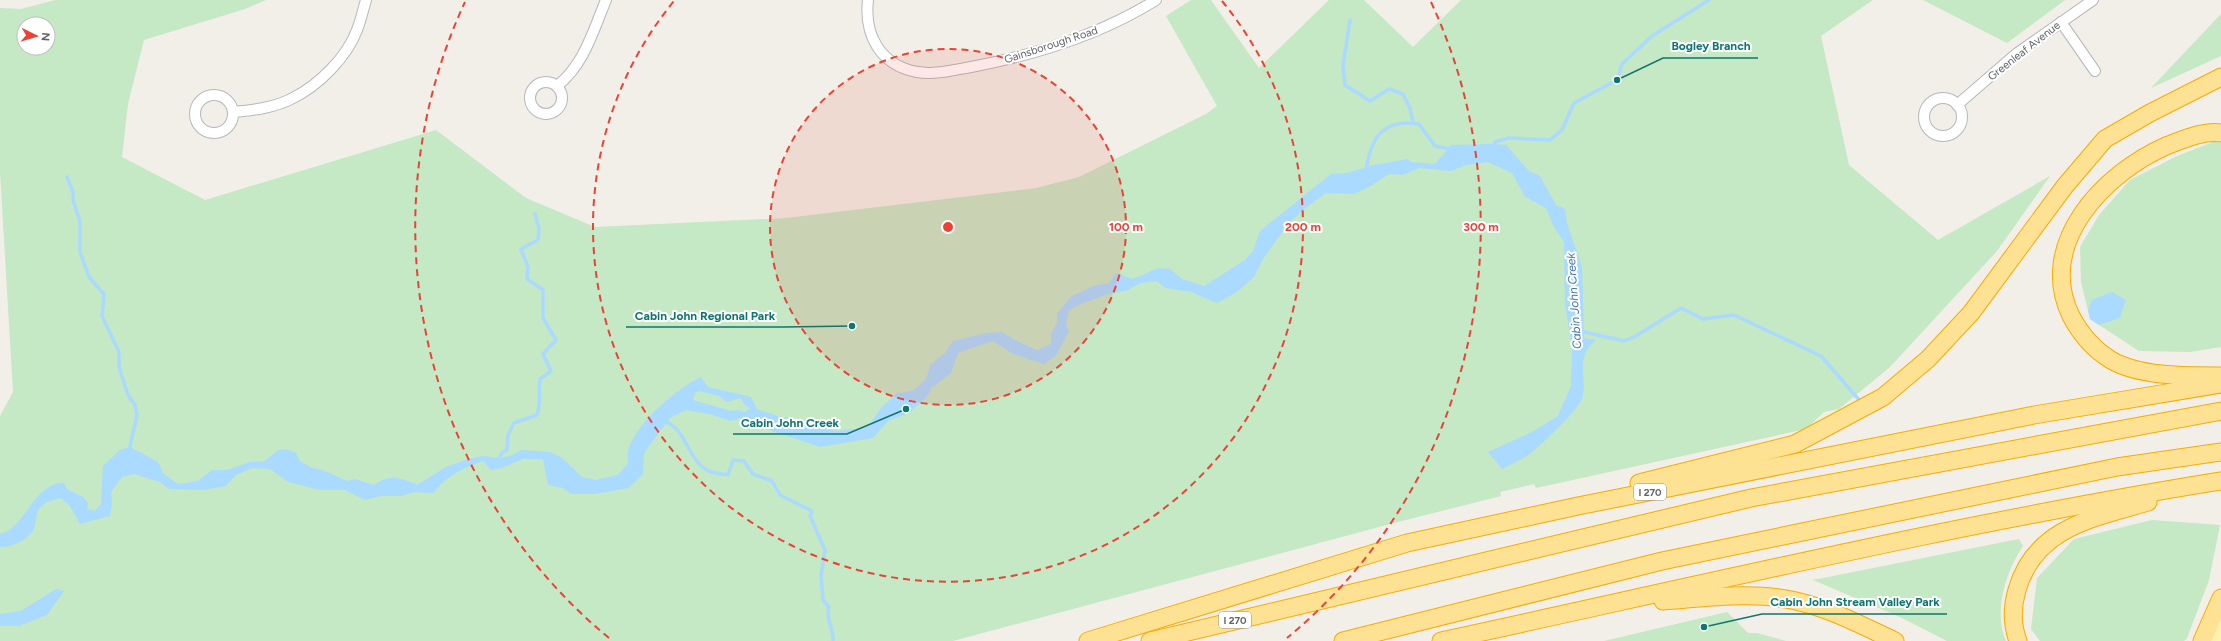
<svg xmlns="http://www.w3.org/2000/svg" width="2221" height="641" font-family="Figtree,sans-serif">
<style>
.green{fill:#c5e8c5;fill-rule:evenodd}
.water{fill:#aadaff;fill-rule:evenodd}
.lines{fill:none;stroke-linecap:round;stroke-linejoin:round}
.stream{stroke:#aadaff;stroke-width:3.5}
.minor-casing{stroke:#b5b8bc;stroke-width:12}
.primary-casing{stroke:#f2c960;stroke-width:17}
.motorway-casing{stroke:#f9ab00;stroke-width:19}
.minor{stroke:#fff;stroke-width:10}
.primary{stroke:#fff2af;stroke-width:15}
.motorway{stroke:#fde293;stroke-width:17}
.ring{fill:none;stroke:#ea4335;stroke-width:2;stroke-dasharray:7 5}
.labels{text-anchor:middle;dominant-baseline:central;stroke-width:4;stroke-linejoin:round;paint-order:stroke}
.shield{fill:#fff;stroke:#8f9295;stroke-width:1}
.shield-label{font-size:10px;font-weight:bold;fill:#5f6368}
.street-label{font-size:11px;fill:#5f6368;stroke:#fff}
.water-label{font-size:12px;font-style:italic;fill:#4174aa;stroke:#fff}
.centre{fill:#ea4335;stroke:#fff;stroke-width:2}
.ring-label{font-size:12px;text-anchor:middle;font-weight:bold;fill:#ea4335;stroke:#fff;stroke-width:4;stroke-linejoin:round;paint-order:stroke}
.leader{fill:none;stroke:#0f766e;stroke-width:1.5}
.callout-dot{fill:#0f766e;stroke:#fff;stroke-width:1.5}
.callout-label{font-size:12px;text-anchor:middle;font-weight:bold;fill:#0f766e;stroke:#fff;stroke-width:4;stroke-linejoin:round;paint-order:stroke}
</style>
<rect width="100%" height="100%" fill="#f1efe8"/>
<!-- green -->
<g class="green">
<path d="M 55,0 L 266,0 L 245,9 L 144,40 L 128,104 L 122,157 L 205,200 L 436,130 L 526,198 L 595,227 L 786,218 L 1036,188 L 1079,177 L 1206,114 L 1217,106 L 1166,16 L 1191,0 L 1211,0 L 1259,68 L 1329,0 L 1364,0 L 1413,47 L 1461,0 L 1873,0 L 1821,36 L 1849,165 L 1938,240 L 2050,176 L 1997,251 L 1890,367 L 1839,409 L 1824,412 L 1806,429 L 1536,488 L 1534,484 L 1500,492 L 1501,496 L 1394,523 L 953,641 L 0,641 L 0,416 L 13,392 L 0,172 L 0,8 L 21,9 ZM 24,24 L 48,24 L 48,48 L 24,48 Z"/>
<path d="M 1923,0 L 2065,0 L 2007,43 Z"/>
<path d="M 2221,14 L 2221,56 L 2151,88 Z"/>
<path d="M 2213,142 L 2221,142 L 2221,347 L 2190,352 L 2139,351 L 2090,319 L 2081,282 L 2080,247 L 2099,215 L 2130,180 L 2177,156 Z"/>
<path d="M 2152,520 L 2220,525 L 2209,580 L 2187,638 L 2184,641 L 2040,641 L 2031,629 L 2037,578 L 2074,539 Z"/>
<path d="M 2019,539 L 2023,546 C 2006,571 1993,611 2006,641 L 1947,641 L 1902,618 L 1813,580 Z"/>
<path d="M 1727,612 L 1748,633 L 1757,633 L 1786,641 L 1604,641 Z"/>
</g>
<!-- water -->
<g class="water">
<path d="M 1492,144 L 1506,145 L 1529,171 L 1540,176 L 1556,205 L 1565,209 L 1567,223 L 1582,267 L 1584,338 L 1596,340 C 1574,357 1588,376 1582,399 C 1580,408 1536,450 1527,456 C 1519,461 1510,465 1502,469 L 1488,452 L 1532,432 L 1558,416 L 1571,386 L 1572,348 L 1565,304 L 1564,242 L 1554,227 L 1546,208 L 1525,197 L 1512,173 L 1488,162 L 1466,165 L 1451,171 L 1419,168 L 1403,175 L 1389,174 L 1369,187 L 1354,194 L 1326,193 L 1303,210 L 1287,225 L 1263,259 L 1254,277 L 1237,292 L 1217,303 L 1191,292 L 1165,288 L 1157,281 L 1141,283 L 1126,291 L 1112,293 L 1083,303 L 1069,310 L 1066,324 L 1069,331 L 1056,356 L 1044,364 L 1013,354 L 993,341 L 958,353 L 951,373 L 932,388 L 926,398 L 909,413 L 888,421 L 873,438 L 820,447 L 772,431 L 743,418 L 730,421 L 710,414 L 686,410 L 670,418 L 644,453 L 643,474 L 629,488 L 594,494 L 571,494 L 563,488 L 548,485 L 543,459 L 523,459 L 502,468 L 491,470 L 483,461 C 462,468 447,476 433,493 L 414,492 L 402,496 L 381,496 L 365,500 L 345,490 L 320,490 L 288,482 L 270,469 L 252,468 L 236,475 L 226,486 L 204,490 L 169,489 L 160,482 L 134,474 L 122,477 L 111,492 L 112,505 L 110,516 L 80,524 L 70,506 L 60,498 C 55,500 46,501 43,505 C 35,512 37,516 35,525 C 32,539 13,547 0,547 L 0,534 C 26,528 34,482 64,483 L 67,489 L 83,497 L 88,503 L 87,509 L 95,511 L 101,504 L 103,466 L 120,450 L 130,447 L 158,462 L 163,473 L 178,484 L 198,481 L 212,470 L 227,470 L 250,462 L 265,461 L 278,450 L 286,449 L 296,453 L 300,461 L 310,467 L 325,471 L 347,481 L 355,479 L 374,485 C 391,474 398,477 417,485 L 446,467 L 468,459 L 483,456 L 498,458 L 510,456 L 521,450 L 550,452 L 561,457 L 582,477 L 595,480 L 618,475 L 628,463 C 628,460 627,455 628,451 C 635,424 677,388 701,377 L 708,387 L 751,397 L 757,409 L 783,418 L 790,417 L 807,427 L 838,431 L 868,427 L 881,408 L 896,394 L 914,390 L 926,379 L 930,365 L 945,353 L 953,341 L 986,333 L 1002,332 L 1015,340 L 1037,350 L 1051,344 L 1051,334 L 1057,323 L 1057,313 L 1072,296 L 1093,286 L 1109,283 L 1116,273 L 1132,279 L 1159,268 L 1170,269 L 1182,279 L 1204,286 L 1245,260 L 1253,251 L 1260,231 L 1331,174 L 1347,173 L 1374,165 L 1407,159 L 1411,162 L 1435,164 L 1451,145 ZM 700,391 L 719,396 L 727,402 L 740,398 L 747,407 L 751,408 L 744,412 L 740,410 L 731,411 L 693,400 L 695,393 Z"/>
<path d="M 2112,292 L 2126,300 L 2120,318 L 2099,325 L 2090,319 L 2088,310 L 2092,300 Z"/>
<path d="M 56,589 L 64,591 L 47,615 L 19,626 L 0,626 L 0,614 L 21,611 Z"/>
</g>
<g class="lines">
<!-- stream -->
<g class="stream">
<path d="M 1350,20 L 1343,65 L 1345,85 L 1370,101 L 1389,89 L 1403,94 L 1410,108 L 1413,123"/>
<path d="M 1492,148 L 1495,142 L 1509,138 L 1550,140 L 1562,130 L 1574,103 L 1617,80 L 1622,64 L 1652,36 L 1709,0"/>
<path d="M 1366,172 C 1370,139 1382,118 1419,124 L 1435,146 L 1451,149"/>
<path d="M 67,177 L 73,192 L 73,200 L 80,222 L 80,252 L 89,277 L 104,294 L 102,316 L 119,352 L 119,367 L 128,395 L 135,405 L 137,415 L 129,451"/>
<path d="M 1580,331 L 1624,341 L 1636,336 L 1681,308 L 1703,319 L 1734,315 L 1821,356 L 1860,401"/>
<path d="M 664,421 C 687,429 687,459 707,470 C 712,473 722,474 728,475 L 733,460 L 744,461 L 753,474 L 772,481 L 780,495 L 812,511 L 810,516 L 825,550 L 821,576 L 823,600 L 829,607 C 825,618 834,629 833,641"/>
<path d="M 496,462 L 503,452 L 507,450 L 508,435 L 514,423 L 537,415 C 542,400 538,393 540,379 L 551,371 L 543,354 L 556,340 L 543,318 L 543,290 L 527,279 L 528,267 L 521,249 L 538,240 L 539,229 L 535,214"/>
</g>
<!-- minor casing -->
<g class="minor-casing">
<g id="minor">
<path d="M 868,0 C 864,35 880,65 917,72 C 935,75 954,70 971,67 C 1035,55 1100,35 1156,0"/>
<path d="M 2061,22 L 2095,71"/>
<circle cx="546" cy="98" r="16"/>
<path d="M 557,86 C 584,65 593,31 606,0"/>
<circle cx="214" cy="114" r="19"/>
<circle cx="1943" cy="117" r="19"/>
<path d="M 1957,105 L 2016,54 L 2093,0"/>
<path d="M 233,112 C 254,110 274,108 293,98 C 319,85 347,57 357,30 C 361,20 363,10 366,0"/>
</g>
</g>
<!-- primary casing -->
<g class="primary-casing">
<path id="primary" d="M 2214,641 L 2221,618"/>
</g>
<!-- motorway casing -->
<g class="motorway-casing">
<g id="motorway">
<path d="M 2221,376 C 2188,376 2140,377 2111,360 C 2093,349 2081,335 2071,316 C 2036,244 2103,174 2166,146 C 2182,140 2203,130 2221,133"/>
<path d="M 1639,483 L 1795,444 L 1883,397 L 1928,359 L 1971,313 L 2065,186 L 2105,139 L 2150,113 L 2221,77"/>
<path d="M 1663,601 C 1706,598 1753,591 1796,601 C 1831,609 1863,626 1895,641"/>
<path d="M 1088,641 L 1407,543 L 1578,506 L 2034,415 L 2221,384"/>
<path d="M 1150,641 L 1751,498 L 2221,411"/>
<path d="M 1343,641 L 1662,561 L 2117,467 L 2221,452"/>
<path d="M 1441,641 C 1700,585 1959,523 2221,481"/>
<path d="M 2018,641 C 2012,625 2012,607 2017,590 C 2035,527 2094,518 2148,502"/>
<path d="M 2202,641 L 2221,598"/>
</g>
</g>
<!-- minor -->
<use href="#minor" class="minor"/>
<!-- primary -->
<use href="#primary" class="primary"/>
<!-- motorway -->
<use href="#motorway" class="motorway"/>
</g>
<!-- distance rings -->
<circle cx="948" cy="227" r="178" fill="#ea4335" fill-opacity=".12"/>
<g class="ring">
<circle cx="948" cy="227" r="178"/>
<path d="M1222 1A355 355 0 1 1 674 1"/>
<path d="M609 638A533 533 0 0 1 465 2M1431 2A533 533 0 0 1 1287 638"/>
</g>
<g class="labels">
<!-- shield labels -->
<g class="shield">
<rect x="1634" y="484" width="32" height="16" rx="3"/>
<rect x="1219" y="612" width="32" height="16" rx="3"/>
</g>
<g class="shield-label">
<text x="1650" y="492">I 270</text>
<text x="1235" y="620">I 270</text>
</g>
<!-- street labels -->
<g class="street-label">
<text transform="translate(1051 45) rotate(-18)">Gainsborough Road</text>
<text transform="translate(2024 51) rotate(-38)">Greenleaf Avenue</text>
</g>
<!-- water labels -->
<g class="water-label">
<text transform="translate(1574 301) rotate(-94)">Cabin John Creek</text>
</g>
</g>
<circle cx="948" cy="227" r="6" class="centre"/>
<g class="ring-label">
<text x="1126" y="231">100 m</text>
<text x="1303" y="231">200 m</text>
<text x="1481" y="231">300 m</text>
</g>
<!-- callouts -->
<path class="leader" d="M1617 80L1663 58H1758M852 326L783 327H626M906 409L847 434H733M1704 627L1762 614H1947"/>
<g class="callout-dot">
<circle cx="1617" cy="80" r="4"/>
<circle cx="852" cy="326" r="4"/>
<circle cx="906" cy="409" r="4"/>
<circle cx="1704" cy="627" r="4"/>
</g>
<g class="callout-label">
<text x="1711" y="50">Bogley Branch</text>
<text x="705" y="320">Cabin John Regional Park</text>
<text x="790" y="427">Cabin John Creek</text>
<text x="1855" y="606">Cabin John Stream Valley Park</text>
</g>
<!-- north arrow -->
<g transform="translate(36 36) rotate(95)"><circle r="19" fill="#ffffff" stroke="#bfc1c3"/>
<path d="M0-3L7 15L0 10L-7 15Z" fill="#ea4335"/>
<text y="-6" font-size="11" font-weight="bold" text-anchor="middle" fill="#5f6368">N</text>
</g>
</svg>
